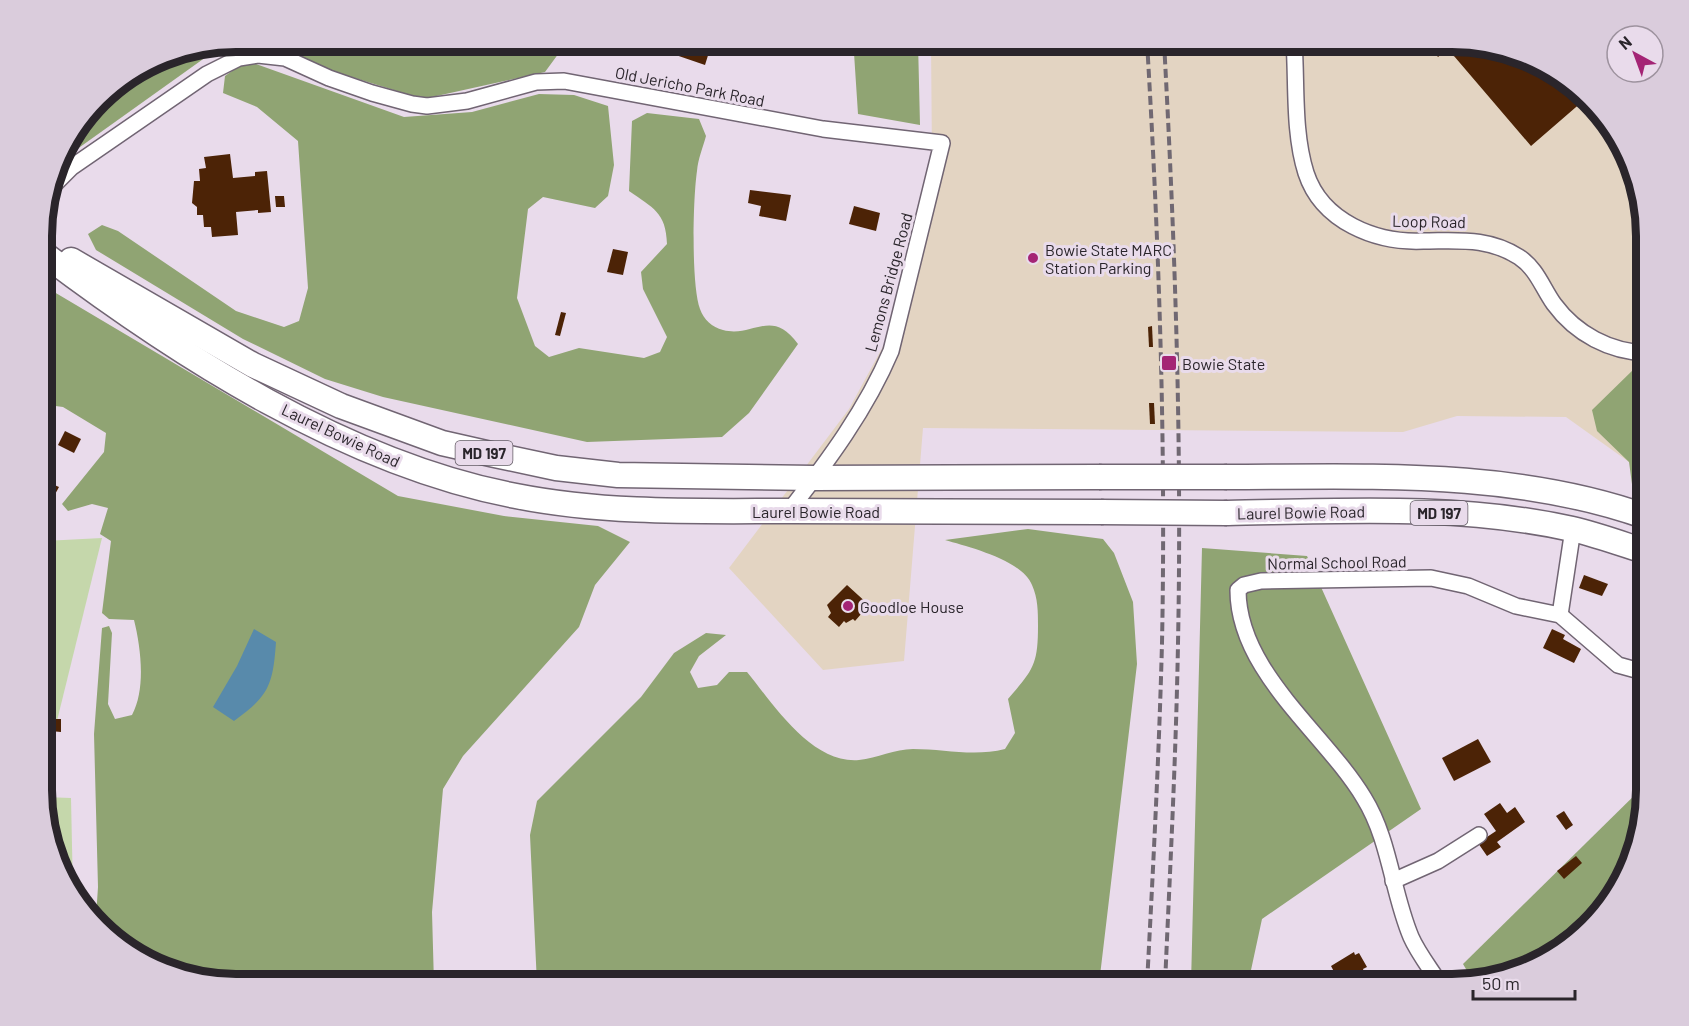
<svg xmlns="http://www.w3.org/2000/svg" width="1689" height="1026" font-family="Barlow,sans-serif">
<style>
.education{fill:#e3d4c2}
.green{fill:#c5d7ab}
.forest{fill:#90a473}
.water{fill:#588aab}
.building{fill:#4c2306}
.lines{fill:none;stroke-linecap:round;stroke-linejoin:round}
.street-casing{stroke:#716573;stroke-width:18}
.primary-casing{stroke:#716573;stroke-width:27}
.street{stroke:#fff;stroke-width:15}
.primary{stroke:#fff;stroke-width:24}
.rail{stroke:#706872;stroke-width:4;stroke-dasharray:9 4.5;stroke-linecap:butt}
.primary-bridge-casing{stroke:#716573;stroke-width:27;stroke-linecap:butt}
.primary-bridge{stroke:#fff;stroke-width:24}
.poi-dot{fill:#a42475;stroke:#e9dbeb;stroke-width:2}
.labels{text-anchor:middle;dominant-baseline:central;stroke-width:6;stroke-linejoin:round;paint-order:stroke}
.shield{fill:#e9dbeb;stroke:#635c65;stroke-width:1.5}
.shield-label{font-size:15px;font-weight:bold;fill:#2a252b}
.street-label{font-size:16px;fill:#2a252b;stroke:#e9dbeb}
.poi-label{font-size:16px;fill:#2a252b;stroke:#e9dbeb;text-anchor:start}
.rim{fill:none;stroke:#2a252b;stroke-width:8}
</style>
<rect width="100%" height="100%" fill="#e9dbeb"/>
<!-- education -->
<path class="education" d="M 931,42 L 1453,42 L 1550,68 L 1621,139 L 1647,224 L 1647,484 L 1629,462 L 1566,417 L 1457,416 L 1403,432 L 923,428 L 904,661 L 823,670 L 729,568 L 849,409 L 887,339 L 932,158 Z"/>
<!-- green -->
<g class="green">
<path d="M 102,538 L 53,737 L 44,746 L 44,541 Z"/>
<path d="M 44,797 L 71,798 L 73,893 L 44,814 Z"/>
</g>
<!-- forest -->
<g class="forest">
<path d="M 237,42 L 567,42 L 545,72 L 423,99 L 251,46 L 213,52 L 59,162 L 62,150 L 108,91 L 163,57 Z"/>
<path d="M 839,42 L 918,42 L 920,125 L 858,114 L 854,53 Z"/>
<path d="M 256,64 L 404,117 L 472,112 L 539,94 L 574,95 L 608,106 L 614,165 L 608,196 L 595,208 L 543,197 L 528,209 L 517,298 L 535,346 L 549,357 L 579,348 L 644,358 L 660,352 L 667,337 L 643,289 L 641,272 L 667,244 C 666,212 653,208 629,191 L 632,121 L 647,113 L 699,119 L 706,136 C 703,147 698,159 697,171 C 693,198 691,285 700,309 C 704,320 712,327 723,330 C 754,338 771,307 798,344 L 749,413 L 722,437 L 587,442 L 383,397 L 325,379 L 243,339 L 96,250 L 88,234 L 102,225 L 118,231 L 236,311 L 284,327 L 299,321 L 308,288 L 298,141 L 257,107 L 223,93 L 225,76 L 239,66 Z"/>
<path d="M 44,286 L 398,496 L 504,516 L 598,526 L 630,542 L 595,585 L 579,627 L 463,756 L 443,789 L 432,912 L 434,984 L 236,984 L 139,958 L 96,917 L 98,887 L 94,734 L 102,628 L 109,626 L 112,633 L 108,704 L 115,719 L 132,715 C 146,689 141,648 134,620 L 109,619 L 102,613 L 111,541 L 100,534 L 108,508 L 92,504 L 68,511 L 62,504 L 104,452 L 106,433 L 63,407 L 48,405 L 44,410 Z"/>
<path d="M 1635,368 L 1647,369 L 1647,503 L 1634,499 L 1629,462 L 1597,431 L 1592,410 Z"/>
<path d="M 1028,529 L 1103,539 L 1114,553 L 1133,602 L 1137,664 L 1099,984 L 537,984 L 530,835 L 537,801 L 641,697 L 674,653 L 706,633 L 726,635 L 699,656 L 690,672 L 698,688 L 717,685 L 729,672 L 747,672 C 774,705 811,764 859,760 C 877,758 895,749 913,749 C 944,749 974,757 1005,749 L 1015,733 L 1008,699 C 1033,670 1038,665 1038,626 C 1038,612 1038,598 1032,585 C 1022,560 969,547 945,540 Z"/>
<path d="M 1202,548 L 1307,556 L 1421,809 L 1262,919 L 1248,984 L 1191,984 Z"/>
<path d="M 1647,783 L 1647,802 L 1621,887 L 1550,958 L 1473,981 L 1463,964 Z"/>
</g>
<!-- water -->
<path class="water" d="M 254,629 L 276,642 C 273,685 269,696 234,721 L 213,707 L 237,666 Z"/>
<!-- building -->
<g class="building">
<path d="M 671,42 L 691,42 L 710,49 L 705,65 L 667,52 Z"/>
<path d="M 1445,42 L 1550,68 L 1583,101 L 1531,146 L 1448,49 L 1438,57 L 1434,52 Z"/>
<path d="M 230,154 L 233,178 L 255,176 L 255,172 L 267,171 L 271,212 L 258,213 L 258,210 L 236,212 L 238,235 L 212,237 L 211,227 L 204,227 L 203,215 L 197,215 L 197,207 L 192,203 L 194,181 L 200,181 L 199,169 L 206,168 L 204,157 Z"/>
<path d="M 750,190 L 791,195 L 786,221 L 759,216 L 761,206 L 748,203 Z"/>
<path d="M 275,196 L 284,196 L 285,207 L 276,207 Z"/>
<path d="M 854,206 L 880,213 L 876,231 L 849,224 Z"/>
<path d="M 613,249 L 628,252 L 623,275 L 607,272 Z"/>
<path d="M 561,312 L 566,313 L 560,336 L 555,335 Z"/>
<path d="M 1152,326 L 1153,347 L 1149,347 L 1148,327 Z"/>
<path d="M 1149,403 L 1154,403 L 1155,424 L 1150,424 Z"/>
<path d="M 65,431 L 81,439 L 74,453 L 58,445 Z"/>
<path d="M 52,484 L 59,487 L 53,498 L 46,495 Z"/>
<path d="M 1584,575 L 1608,584 L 1602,596 L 1579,588 Z"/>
<path d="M 847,585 L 869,605 L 855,621 L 853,619 L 846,623 L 844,621 L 839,627 L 828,617 L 831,613 L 827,605 Z"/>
<path d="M 1552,629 L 1565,635 L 1563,639 L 1581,649 L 1574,663 L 1543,648 Z"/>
<path d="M 1644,683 L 1647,684 L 1647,703 L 1638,699 Z"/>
<path d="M 51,719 L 61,719 L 61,732 L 50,731 Z"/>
<path d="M 1478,739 L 1491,762 L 1454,781 L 1442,758 Z"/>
<path d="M 1500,803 L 1507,813 L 1515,807 L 1525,822 L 1497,842 L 1501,847 L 1487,856 L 1478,843 L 1496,831 L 1484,814 Z"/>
<path d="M 1564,811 L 1573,825 L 1566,830 L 1556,816 Z"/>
<path d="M 1576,856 L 1582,863 L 1564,879 L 1557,871 Z"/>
<path d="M 1354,952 L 1355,955 L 1359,953 L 1367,967 L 1363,969 L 1364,972 L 1340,983 L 1331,966 Z"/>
</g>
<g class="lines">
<!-- street casing -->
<g class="street-casing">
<g id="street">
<path d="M 1294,42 C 1297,84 1293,132 1306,173 C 1322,222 1376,243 1423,241 C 1458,241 1488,237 1519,257 C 1537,269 1542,287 1554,304 C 1576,334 1610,352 1647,353"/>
<path d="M 51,188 L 72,167 L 207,74 L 239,58 L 258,55 L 285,58 L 329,78 L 372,93 L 412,104 L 427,106 L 467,101 L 536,82 L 564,81 L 823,129 L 942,143 L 891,351 C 866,410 828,461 789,511"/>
<path d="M 1560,615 L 1573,529"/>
<path d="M 1393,881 L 1438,861 L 1479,835"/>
<path d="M 1440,984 C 1430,968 1418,953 1411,937 C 1392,892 1390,840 1364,798 C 1325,733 1238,672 1238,590 L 1244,585 L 1261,581 L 1431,578 L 1468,586 L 1516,606 L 1560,615 L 1618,665 L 1647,673"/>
</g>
</g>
<!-- primary casing -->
<g class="primary-casing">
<g id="primary">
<path d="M 44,254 C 179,356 347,464 516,496 C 607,514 700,511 791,511 C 895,511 998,512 1101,512"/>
<path d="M 71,260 L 253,365 L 341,406 L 442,443 L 495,455 L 556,468 L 618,475 L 814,478 L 1099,477"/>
<path d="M 1227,477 C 1367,477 1513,469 1647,517"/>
<path d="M 1227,513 C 1341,511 1460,504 1572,529 C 1598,535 1622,544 1647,552"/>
</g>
</g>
<!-- street -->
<use href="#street" class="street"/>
<!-- primary -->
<use href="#primary" class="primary"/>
<!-- rail -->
<g class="rail">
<path d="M 1147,42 C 1159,242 1166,443 1162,643 C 1159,757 1153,870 1147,984"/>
<path d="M 1164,42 C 1175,242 1182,443 1178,643 C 1176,757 1170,870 1165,984"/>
</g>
<!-- primary-bridge casing -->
<g class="primary-bridge-casing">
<g id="primary-bridge">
<path d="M 1099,477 L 1227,477"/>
<path d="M 1101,512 L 1227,513"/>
</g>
</g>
<!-- primary-bridge -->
<use href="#primary-bridge" class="primary-bridge"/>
</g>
<!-- markers -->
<g class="poi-dot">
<circle cx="1033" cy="258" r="6"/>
<rect x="1161" y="355" width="16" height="16" rx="3"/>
<circle cx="848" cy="606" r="6"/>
</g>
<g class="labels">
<!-- shield labels -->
<g class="shield">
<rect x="455.5" y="441" width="57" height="24" rx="4.5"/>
<rect x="1410.5" y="501" width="57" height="24" rx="4.5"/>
</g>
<g class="shield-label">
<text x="484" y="453">MD 197</text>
<text x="1439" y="513">MD 197</text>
</g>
<!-- street labels -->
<g class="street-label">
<text transform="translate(690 86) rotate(11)">Old Jericho Park Road</text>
<text transform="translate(1429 221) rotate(1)">Loop Road</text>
<text transform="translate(888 282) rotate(-75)">Lemons Bridge Road</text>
<text transform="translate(341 435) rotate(25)">Laurel Bowie Road</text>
<text x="816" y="511">Laurel Bowie Road</text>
<text transform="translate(1301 512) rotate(-1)">Laurel Bowie Road</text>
<text transform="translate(1337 562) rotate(-1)">Normal School Road</text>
</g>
<!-- poi labels -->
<g class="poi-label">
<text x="1045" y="249">Bowie State MARC<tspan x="1045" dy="18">Station Parking</tspan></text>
<text x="1182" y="363">Bowie State</text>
<text x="860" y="606">Goodloe House</text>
</g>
</g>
<!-- crop -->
<path d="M0 0H1689V1026H0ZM236 52H1452A184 184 0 0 1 1636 236V790A184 184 0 0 1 1452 974H236A184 184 0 0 1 52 790V236A184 184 0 0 1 236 52Z" fill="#daccdc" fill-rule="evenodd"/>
<path class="rim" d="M236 52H1452A184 184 0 0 1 1636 236V790A184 184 0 0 1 1452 974H236A184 184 0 0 1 52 790V236A184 184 0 0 1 236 52Z"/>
<!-- north arrow -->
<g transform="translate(1635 54) rotate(319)"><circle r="28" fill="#e9dbeb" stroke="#9d929e" stroke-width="1.5"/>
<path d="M0-4.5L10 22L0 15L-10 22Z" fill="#a42475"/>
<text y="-9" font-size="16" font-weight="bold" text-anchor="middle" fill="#2a252b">N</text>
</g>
<!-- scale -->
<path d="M1473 990v9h102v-9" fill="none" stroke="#2a252b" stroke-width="3"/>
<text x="1482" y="990" font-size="18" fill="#2a252b" stroke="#e9dbeb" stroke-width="4.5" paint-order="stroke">50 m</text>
</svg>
